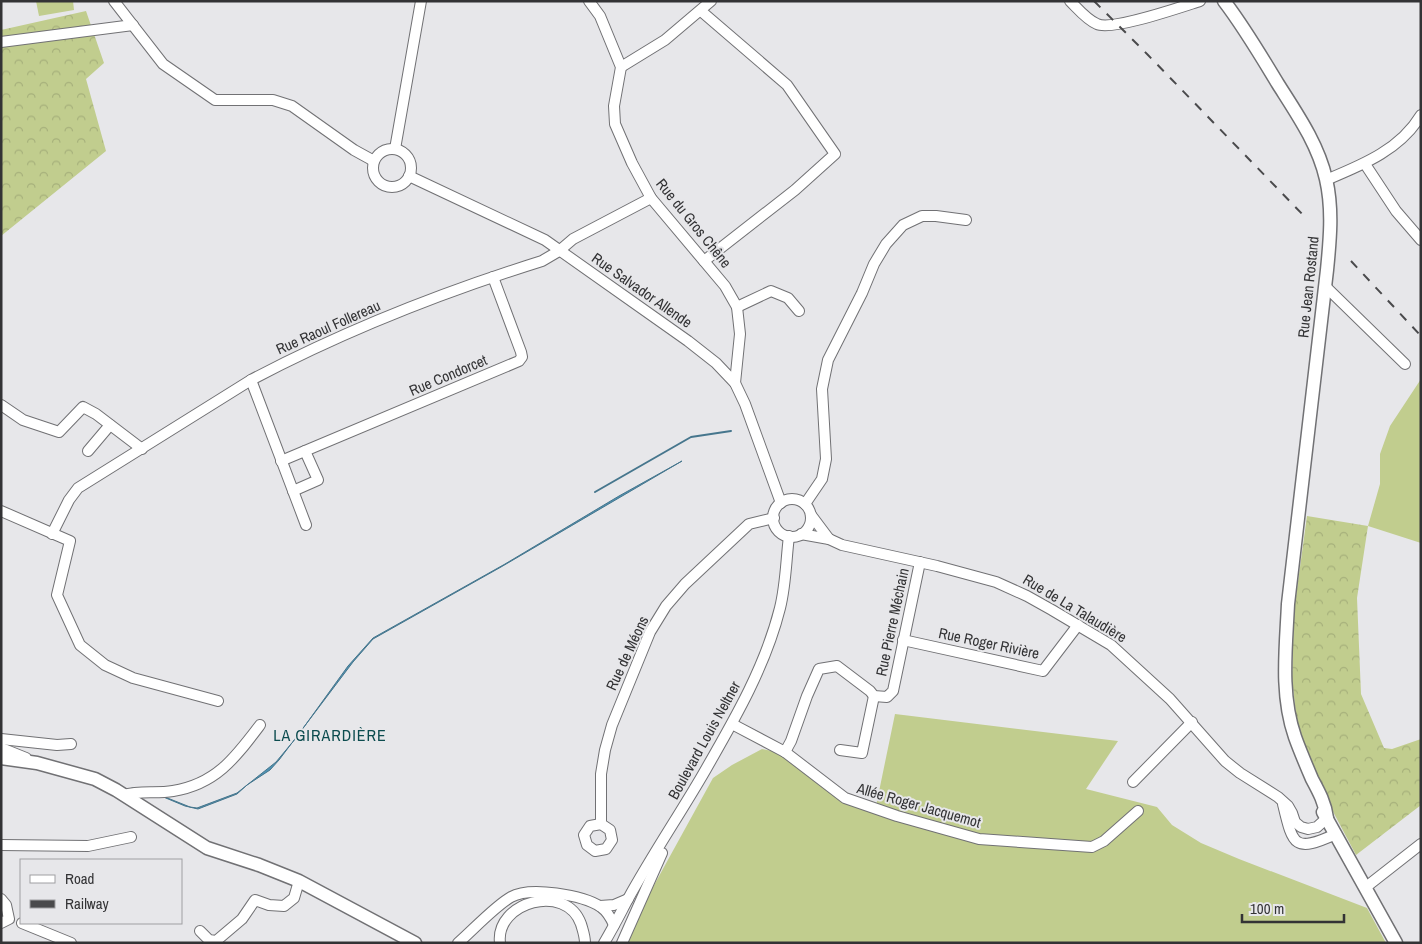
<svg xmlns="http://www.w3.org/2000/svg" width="1422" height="944" font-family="'Archivo Narrow',sans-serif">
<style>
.forest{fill:url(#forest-crowns)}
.garden{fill:#c1cd8e}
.water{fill:#4e92b3;stroke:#46768d}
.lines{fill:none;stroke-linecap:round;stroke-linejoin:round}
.stream{stroke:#46768d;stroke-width:2}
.minor-casing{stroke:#717174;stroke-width:12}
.major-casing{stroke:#717174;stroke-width:15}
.minor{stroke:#fff;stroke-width:10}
.major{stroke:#fff;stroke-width:12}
.rail{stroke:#4a4a4c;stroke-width:2;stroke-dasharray:9 9;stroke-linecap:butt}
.labels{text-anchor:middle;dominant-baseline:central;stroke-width:4;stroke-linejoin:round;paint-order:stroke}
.street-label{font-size:15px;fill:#333335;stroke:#e7e7ea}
.neighbourhood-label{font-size:16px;letter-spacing:1px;fill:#0c4c4f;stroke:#e7e7ea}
</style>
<defs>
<pattern id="forest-crowns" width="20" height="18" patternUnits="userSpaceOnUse" patternTransform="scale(1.25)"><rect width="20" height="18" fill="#c1cd8e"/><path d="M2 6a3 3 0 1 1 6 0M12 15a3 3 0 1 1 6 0" fill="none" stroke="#a6b07b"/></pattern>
</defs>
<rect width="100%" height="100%" fill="#e7e7ea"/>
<!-- forest -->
<g class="forest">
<path d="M 86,11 L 104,63 L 86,79 L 106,151 L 1,236 L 1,30 Z"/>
<path d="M 1307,516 L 1368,526 L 1357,598 L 1361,694 L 1384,748 L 1392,749 L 1421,739 L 1421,805 L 1356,855 L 1312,772 L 1297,723 L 1292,679 L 1294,611 Z"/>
</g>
<!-- garden -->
<g class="garden">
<path d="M 36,1 L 73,1 L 74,10 L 39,16 Z"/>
<path d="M 1421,379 L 1421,543 L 1368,526 L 1380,484 L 1380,454 L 1390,426 Z"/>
<path d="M 895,714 L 1118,741 L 1086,789 L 1157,807 L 1172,825 L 1201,843 L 1239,859 L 1367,908 L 1386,943 L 627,943 L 642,907 L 713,778 L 732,765 L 762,749 L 782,753 L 875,811 Z"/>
</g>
<!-- water -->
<path class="water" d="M 682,461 L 501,567 L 373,639 L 353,662 L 279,760 L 270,770 L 247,785 L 237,794 L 198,809 L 185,806 L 161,796 L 129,790 L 132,788 L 155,793 L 190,807 L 197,808 L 237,793 L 276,762 L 296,738 L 348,666 L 373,638 L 505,564 L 619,496 Z"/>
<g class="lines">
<!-- stream -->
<path class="stream" d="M 595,492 L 691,437 L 731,431"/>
<!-- minor casing -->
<g class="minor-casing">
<g id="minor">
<path d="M 114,1 L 163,64 L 215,100 L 273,100 L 292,106 L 354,150 L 374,161"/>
<path d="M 589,1 L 600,16 L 621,67 L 614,106 L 615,124 L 632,163 L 651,198 L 725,286 L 737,307 L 740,334 L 735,383"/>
<path d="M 1070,1 C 1078,9 1087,20 1097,24 C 1112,31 1181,7 1200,1"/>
<path d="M 701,11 L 787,85 L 835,154 L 795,190 L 704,261"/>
<path d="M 1,42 L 133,25"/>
<path d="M 621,67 L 665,40 L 711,1"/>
<circle cx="392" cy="168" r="19"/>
<path d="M 395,149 L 421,1"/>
<path d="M 1365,164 L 1396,211 L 1421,240"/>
<path d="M 409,176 L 545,240 L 688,341 L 716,363 L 735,383 L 745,404 L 781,503"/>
<path d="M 1326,180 C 1362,165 1400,150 1421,115"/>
<path d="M 1325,286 L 1405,364"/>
<path d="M 737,307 L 771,291 L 788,298 L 799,311"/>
<path d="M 251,380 L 306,525"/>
<path d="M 1,405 L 23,420 L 59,432 L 83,407 L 96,414 L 142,449"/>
<path d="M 88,451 L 110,425"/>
<path d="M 281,461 L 519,361 L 522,357 L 521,352 L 493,277"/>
<path d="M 293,491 L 318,480 L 305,451"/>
<circle cx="792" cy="518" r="19"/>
<path d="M 805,504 L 822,479 L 826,459 L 822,389 L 828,360 L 862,293 L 874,264 L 886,244 L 903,225 L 922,216 L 936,216 L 966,220"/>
<path d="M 1,511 L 70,541 L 57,595 L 80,645 L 105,665 L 133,678 L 218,701"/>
<path d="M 811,515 L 829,539"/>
<path d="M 52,534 L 69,500 L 78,488 L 251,380 C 342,332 443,292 542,261 L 559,251 L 573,239 L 651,198"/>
<path d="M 801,534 L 829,539 L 842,545 L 937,566 L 996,582 L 1027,596 L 1052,610 L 1111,645 L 1170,699 L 1225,761 L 1240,773 L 1278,797 L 1288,806 L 1292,813 L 1295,822 L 1301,827 L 1308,829 L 1317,827 L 1327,818"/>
<path d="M 903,640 L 1043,671 L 1078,625"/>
<path d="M 732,724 L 785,752 L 845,798 L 897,816 L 979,839 L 1092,847 L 1104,841 L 1138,811"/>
<path d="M 1,739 L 57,745 L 71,744"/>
<path d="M 1,748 L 26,758"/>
<path d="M 840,750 L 862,753 L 874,696"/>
<path d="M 785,752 L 791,741 L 807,696 L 819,669 L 837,666 L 870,691 L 874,696 L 887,697 L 893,691 L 920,562"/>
<path d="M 1133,782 L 1192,722"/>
<path d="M 123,795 C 141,790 156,794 173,791 C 216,784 235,758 260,725"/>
<path d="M 1283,804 C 1293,846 1294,853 1336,834"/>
<path d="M 601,824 L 590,826 L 584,835 L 587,845 L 595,851 L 606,849 L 612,840 L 610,830 L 601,824 L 601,774 L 605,750 L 612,725 L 650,632 L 666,606 L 685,584 L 749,524 L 774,518"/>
<path d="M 1,845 L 88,846 L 131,837"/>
<path d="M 1366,887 L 1421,844"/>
<path d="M 1,899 L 6,905 L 9,919 L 1,923"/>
<path d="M 600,906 L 614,905 L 628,899"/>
<path d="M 22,923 L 71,943"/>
<path d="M 200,931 L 209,940 L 216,941 L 242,919 L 255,900 L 269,905 L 284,906 L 294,898 L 299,881"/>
<path d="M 458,943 C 473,930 495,906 511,897 C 530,886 583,895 601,907 C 608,912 611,918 614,925"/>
<path d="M 500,943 C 495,902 566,882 581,924 C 583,931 585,936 585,943"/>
<path d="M 604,943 C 613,928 620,914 628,899 C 651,857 678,817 702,776 C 733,722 765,668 780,608 C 786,584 786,560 789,536"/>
<path d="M 622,943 L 662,853"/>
</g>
</g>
<!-- major casing -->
<g class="major-casing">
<g id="major">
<path d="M 1224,1 C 1244,27 1261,56 1278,84 C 1297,114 1318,144 1326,179 C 1333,209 1330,240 1327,270 L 1288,604 C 1286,648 1280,694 1295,737 C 1300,751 1306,765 1312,779 C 1319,792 1325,803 1327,818"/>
<path d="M 1,758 L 37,763 L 95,779 L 116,790 L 207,848 L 259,865 L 299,881 L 415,943"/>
<path d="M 1323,812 L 1396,943"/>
</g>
</g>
<!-- minor -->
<use href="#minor" class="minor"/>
<!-- major -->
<use href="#major" class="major"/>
<!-- rail -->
<g class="rail">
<path d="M 1094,1 L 1148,55 L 1307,219"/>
<path d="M 1351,261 L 1421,336"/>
</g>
</g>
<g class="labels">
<!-- street labels -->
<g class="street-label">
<text transform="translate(694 223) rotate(51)">Rue du Gros Chêne</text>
<text transform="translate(1308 287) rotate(-84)">Rue Jean Rostand</text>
<text transform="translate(642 290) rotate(35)">Rue Salvador Allende</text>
<text transform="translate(328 327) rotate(-24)">Rue Raoul Follereau</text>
<text transform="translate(448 375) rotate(-23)">Rue Condorcet</text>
<text transform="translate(1075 608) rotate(31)">Rue de La Talaudière</text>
<text transform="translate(892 622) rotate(-78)">Rue Pierre Méchain</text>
<text transform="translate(989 643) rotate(12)">Rue Roger Rivière</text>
<text transform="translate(627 653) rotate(-65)">Rue de Méons</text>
<text transform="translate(704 740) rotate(-61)">Boulevard Louis Neltner</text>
<text transform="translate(919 805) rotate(16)">Allée Roger Jacquemot</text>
</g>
<!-- neighbourhood labels -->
<g class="neighbourhood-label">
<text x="330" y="735">LA GIRARDIÈRE</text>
</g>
</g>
<!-- border -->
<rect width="1422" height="944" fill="none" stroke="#333335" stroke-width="5"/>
<!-- legend -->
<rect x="20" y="859" width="162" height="65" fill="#e7e7ea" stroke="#9f9fa2"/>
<rect x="30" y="875" width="25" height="8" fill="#ffffff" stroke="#9f9fa2"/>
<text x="65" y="884" font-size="15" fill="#333335">Road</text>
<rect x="30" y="900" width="25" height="8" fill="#4a4a4c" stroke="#9f9fa2"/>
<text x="65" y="909" font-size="15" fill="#333335">Railway</text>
<!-- scale -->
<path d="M1242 914v8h102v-8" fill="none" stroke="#333335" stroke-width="2.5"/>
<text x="1250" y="914" font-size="15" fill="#333335" stroke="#e7e7ea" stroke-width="4" paint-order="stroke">100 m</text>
</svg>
